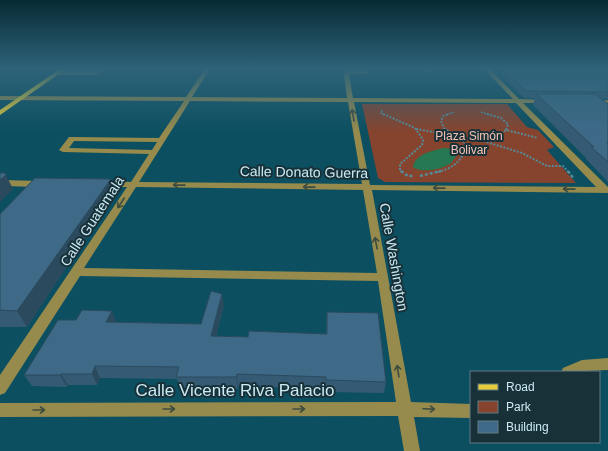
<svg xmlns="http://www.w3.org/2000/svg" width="608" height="451" font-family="Arial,sans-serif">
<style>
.green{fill:#86442e}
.water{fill:#257851}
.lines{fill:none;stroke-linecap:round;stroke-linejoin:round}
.path-far2{stroke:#568b99;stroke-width:1.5;stroke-dasharray:2 1;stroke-linecap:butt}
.path-far1{stroke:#568b99;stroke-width:2;stroke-dasharray:2 1.5;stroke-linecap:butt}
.path{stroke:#568b99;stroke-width:2.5;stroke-dasharray:3 2;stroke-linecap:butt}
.minor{fill:#968b4d;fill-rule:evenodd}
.major{fill:#e5cc38;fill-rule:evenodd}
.path-bridge{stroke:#568b99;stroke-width:2;stroke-dasharray:2 1.5;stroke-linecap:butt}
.wall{fill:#355b74}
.shaded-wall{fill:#2b4a5e}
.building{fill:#3e6a87;stroke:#2b4a5e}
.oneway{stroke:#3e4c3f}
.labels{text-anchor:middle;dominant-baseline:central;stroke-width:4;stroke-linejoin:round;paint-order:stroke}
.far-park-label{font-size:12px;fill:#f6c3b3;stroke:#183139}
.street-label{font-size:14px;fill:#cbe9f3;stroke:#183139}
.near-street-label{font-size:17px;fill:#cbe9f3;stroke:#183139}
</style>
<rect width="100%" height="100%" fill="#0c4f60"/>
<!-- green -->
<path class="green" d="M 362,104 L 507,104 L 527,127 L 538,130 L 554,147 L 547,150 L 576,183 L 385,182 L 378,178 Z"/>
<!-- water -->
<path class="water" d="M 444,148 L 455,149 L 458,154 C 456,156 454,159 452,162 C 445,169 421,174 413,167 C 416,153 432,151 444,148 Z"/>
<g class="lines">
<!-- path-far2 -->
<g class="path-far2">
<path d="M 382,110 L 381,113 L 385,115"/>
<path d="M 481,112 L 490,115"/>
<path d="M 446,115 L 454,112"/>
</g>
<!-- path-far1 -->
<g class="path-far1">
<path d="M 383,114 L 415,128 L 423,140 L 422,145 L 400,164 L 400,171 L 402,172"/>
<path d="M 487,114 L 501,118 L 508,124 L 506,130 L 538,138"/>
<path d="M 416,129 L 480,140 L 501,134 L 506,130"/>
<path d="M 448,131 L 444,128 L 441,121 L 443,116 L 449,114"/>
<path d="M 480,140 L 522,153 L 547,166 L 563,166 L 568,172"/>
<path d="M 438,172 C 453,168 465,160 465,143"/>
</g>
<!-- path -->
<g class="path">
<path d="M 401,171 L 408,176 L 413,176"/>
<path d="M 568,171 L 574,179"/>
<path d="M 420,176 L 441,171"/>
</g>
<!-- minor -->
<g class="minor">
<path d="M 99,69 L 105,69 L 97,75 L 57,75 L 54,73 L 57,71 L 96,71 Z"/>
<path d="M 205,69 L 210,69 L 192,97 L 347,98 L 343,69 L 347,69 L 348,71 L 373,69 L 365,74 L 349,74 L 353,98 L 513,99 L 484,69 L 490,69 L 519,99 L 550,100 L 550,102 L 548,103 L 523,103 L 608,187 L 608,193 L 372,190 L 411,402 L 471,404 L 471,418 L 414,417 L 420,451 L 404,451 L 398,416 L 0,417 L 0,403 L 396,402 L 378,281 L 80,276 L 5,393 L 0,395 L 0,375 L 127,187 L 100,187 L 96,184 L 100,181 L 131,182 L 149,154 L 63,152 L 59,150 L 69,137 L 72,137 L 159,138 L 184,101 L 0,100 L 0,96 L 186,97 ZM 190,101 L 348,102 L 362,184 L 139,182 ZM 354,102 L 516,103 L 596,187 L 370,185 ZM 74,141 L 157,142 L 152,150 L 69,148 ZM 136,187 L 363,190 L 377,273 L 84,268 Z"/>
<path d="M 425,69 L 430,69 L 432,71 L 427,72 Z"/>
<path d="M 592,100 L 608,100 L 608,104 L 590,103 L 589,102 Z"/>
<path d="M 0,180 L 42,181 L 46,184 L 42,187 L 0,186 Z"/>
<path d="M 608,358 L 608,370 L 561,372 L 563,368 L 582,360 Z"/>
</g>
<!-- major -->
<path class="major" d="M 60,69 L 66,69 L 0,115 L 0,110 Z"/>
<!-- path-bridge -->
<path class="path-bridge" d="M 448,131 L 465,143"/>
</g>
<!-- wall -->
<g class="wall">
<path d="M 503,69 L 608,69 L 608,99 L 602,99 L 608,104 L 608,182 L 586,159 L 586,158 L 533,105 L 535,98 L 524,98 L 501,75 Z"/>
<path d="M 115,193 L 27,327 L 0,327 L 0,214 Z"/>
<path d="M 224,305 L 216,336 L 248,337 L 326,334 L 327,312 L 386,382 L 384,393 L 326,392 L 326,389 L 238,386 L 238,389 L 180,388 L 177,379 L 100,378 L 97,385 L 68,385 L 67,387 L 32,386 L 24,375 L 116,322 L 201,324 Z"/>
</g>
<!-- shaded-wall -->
<g class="shaded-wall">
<path d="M 6,175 L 13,189 L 0,202 L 0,180 Z"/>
<path d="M 111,179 L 115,193 L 27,327 L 17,311 Z"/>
<path d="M 222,294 L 224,305 L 213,348 L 211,336 Z"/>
<path d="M 112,311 L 116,322 L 106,322 Z"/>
<path d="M 95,366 L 100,378 L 97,385 L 92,374 Z"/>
<path d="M 61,374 L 68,385 L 67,387 L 60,375 Z"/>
<path d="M 237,374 L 238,386 L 238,389 L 236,377 Z"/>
</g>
<!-- building -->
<g class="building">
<path d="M 503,69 L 608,69 L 608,92 L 526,91 Z"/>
<path d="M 536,94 L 595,94 L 608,104 L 608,143 L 607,143 L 608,143 L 608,162 L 591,147 L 594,147 Z"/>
<path d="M 0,173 L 5,173 L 6,175 L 0,180 Z"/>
<path d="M 35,178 L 111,179 L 17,311 L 0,310 L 0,214 Z"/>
<path d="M 211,291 L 222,294 L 211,336 L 248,337 L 249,331 L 327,334 L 327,312 L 378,313 L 386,382 L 326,380 L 326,377 L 237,374 L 236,377 L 176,377 L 179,367 L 95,366 L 92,374 L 61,374 L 60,375 L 24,375 L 58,320 L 76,320 L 82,310 L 112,311 L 106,322 L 201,324 Z"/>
</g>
<!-- one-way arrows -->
<defs><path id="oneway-shaft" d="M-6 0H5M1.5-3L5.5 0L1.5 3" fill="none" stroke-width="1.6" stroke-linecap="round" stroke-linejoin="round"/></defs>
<g class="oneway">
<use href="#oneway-shaft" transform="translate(353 115) rotate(-100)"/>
<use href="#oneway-shaft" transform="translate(179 185) rotate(-179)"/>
<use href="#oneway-shaft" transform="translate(309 187) rotate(-179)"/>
<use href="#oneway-shaft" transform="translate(439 188) rotate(-179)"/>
<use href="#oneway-shaft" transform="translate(569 189) rotate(-179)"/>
<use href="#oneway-shaft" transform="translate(121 203) rotate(123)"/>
<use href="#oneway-shaft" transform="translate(376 243) rotate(-101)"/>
<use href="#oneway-shaft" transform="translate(398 371) rotate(-99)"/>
<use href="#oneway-shaft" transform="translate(169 409)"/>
<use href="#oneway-shaft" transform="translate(299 409)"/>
<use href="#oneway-shaft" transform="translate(429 409) rotate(2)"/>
<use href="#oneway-shaft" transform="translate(39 410)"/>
</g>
<!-- sky -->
<linearGradient id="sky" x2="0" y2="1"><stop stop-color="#072b35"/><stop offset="0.52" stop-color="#2e637a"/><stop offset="1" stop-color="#2e637a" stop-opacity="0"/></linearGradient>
<rect width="608" height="132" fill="url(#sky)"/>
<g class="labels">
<!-- far-park labels -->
<g class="far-park-label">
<text x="469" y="136">Plaza Simón<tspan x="469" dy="14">Bolivar</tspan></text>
</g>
<!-- street labels -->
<g class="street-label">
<text transform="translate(304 172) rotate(1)">Calle Donato Guerra</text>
<text transform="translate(92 221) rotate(-57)">Calle Guatemala</text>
<text transform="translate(394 257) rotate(80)">Calle Washington</text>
</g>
<!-- near-street labels -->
<g class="near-street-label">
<text x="235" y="390">Calle Vicente Riva Palacio</text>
</g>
</g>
<!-- legend -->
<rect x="470" y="371" width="130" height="72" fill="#183139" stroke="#607b83"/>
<rect x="478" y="384" width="20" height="6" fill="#e5cc38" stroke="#607b83"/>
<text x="506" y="391" font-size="12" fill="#cbe9f3">Road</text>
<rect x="478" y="401" width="20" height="12" fill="#86442e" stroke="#607b83"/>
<text x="506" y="411" font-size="12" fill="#cbe9f3">Park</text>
<rect x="478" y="421" width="20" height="12" fill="#3e6a87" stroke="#607b83"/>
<text x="506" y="431" font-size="12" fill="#cbe9f3">Building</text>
</svg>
